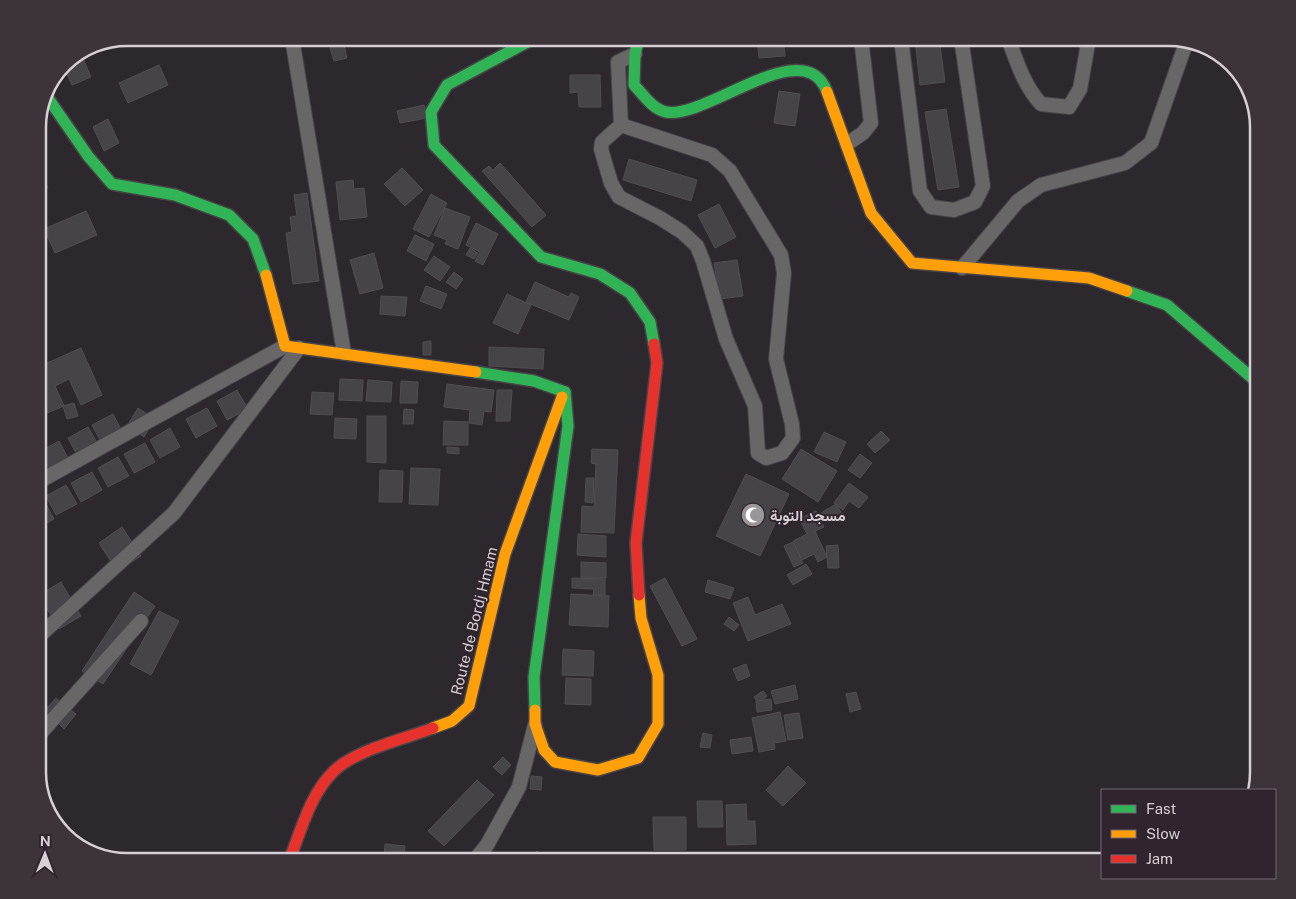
<svg xmlns="http://www.w3.org/2000/svg" width="1296" height="899" font-family="'Public Sans',Vazirmatn,sans-serif">
<style>
.building{fill:#464448;stroke:#514d52}
.lines{fill:none;stroke-linecap:round;stroke-linejoin:round}
.street-casing{stroke:#474447;stroke-width:16}
.fast-casing{stroke:#474447;stroke-width:14}
.slow-casing{stroke:#474447;stroke-width:14}
.jam-casing{stroke:#474447;stroke-width:14}
.street{stroke:#696668;stroke-width:14}
.fast{stroke:#30b455;stroke-width:11}
.slow{stroke:#ff9f0a;stroke-width:11}
.jam{stroke:#e5322d;stroke-width:11}
.labels{text-anchor:middle;dominant-baseline:central;stroke-width:4;stroke-linejoin:round;paint-order:stroke}
.poi-label{font-size:15px;font-weight:bold;fill:#d7cfd5;stroke:#30252e;text-anchor:start}
.street-label{font-size:15px;fill:#d7cfd5;stroke:#30252e}
.rim{fill:none;stroke:#d7cfd5;stroke-width:2.5}
</style>
<rect width="100%" height="100%" fill="#2d282d"/>
<!-- building -->
<g class="building">
<path d="M 757,38 L 783,38 L 785,56 L 759,58 Z"/>
<path d="M 915,38 L 939,38 L 945,82 L 920,85 Z"/>
<path d="M 343,41 L 347,58 L 334,61 L 329,45 Z"/>
<path d="M 82,56 L 91,77 L 72,85 L 63,65 Z"/>
<path d="M 159,65 L 168,85 L 128,103 L 119,83 Z"/>
<path d="M 570,75 L 600,75 L 601,107 L 579,107 L 578,92 L 570,93 Z"/>
<path d="M 779,91 L 800,94 L 795,126 L 774,123 Z"/>
<path d="M 424,105 L 427,118 L 400,123 L 397,111 Z"/>
<path d="M 946,109 L 959,187 L 938,190 L 925,112 Z"/>
<path d="M 108,119 L 119,143 L 104,151 L 93,127 Z"/>
<path d="M 629,159 L 697,180 L 691,201 L 623,180 Z"/>
<path d="M 500,163 L 546,215 L 532,227 L 482,171 L 489,166 L 493,170 Z"/>
<path d="M 402,168 L 423,190 L 405,206 L 384,184 Z"/>
<path d="M 40,171 L 48,188 L 38,193 L 38,172 Z"/>
<path d="M 353,180 L 354,189 L 364,188 L 367,217 L 340,220 L 336,182 Z"/>
<path d="M 307,193 L 319,281 L 293,284 L 286,233 L 292,232 L 290,217 L 297,216 L 294,195 Z"/>
<path d="M 431,194 L 447,203 L 429,237 L 413,229 Z"/>
<path d="M 719,204 L 736,237 L 715,248 L 698,215 Z"/>
<path d="M 445,208 L 470,217 L 458,249 L 445,244 L 447,240 L 434,235 Z"/>
<path d="M 86,211 L 97,235 L 55,253 L 44,229 Z"/>
<path d="M 476,223 L 498,234 L 483,265 L 475,261 L 480,252 L 466,245 Z"/>
<path d="M 415,235 L 434,244 L 426,261 L 407,251 Z"/>
<path d="M 470,248 L 478,253 L 474,259 L 466,255 Z"/>
<path d="M 374,253 L 383,288 L 360,294 L 350,260 Z"/>
<path d="M 434,256 L 450,267 L 440,281 L 424,270 Z"/>
<path d="M 737,260 L 743,296 L 720,299 L 714,263 Z"/>
<path d="M 454,272 L 463,279 L 456,289 L 446,282 Z"/>
<path d="M 535,282 L 569,297 L 571,293 L 579,297 L 569,320 L 526,302 Z"/>
<path d="M 426,286 L 447,294 L 441,309 L 420,301 Z"/>
<path d="M 507,294 L 531,305 L 518,334 L 493,323 Z"/>
<path d="M 381,296 L 407,297 L 405,316 L 380,314 Z"/>
<path d="M 431,341 L 431,355 L 423,355 L 423,342 Z"/>
<path d="M 489,347 L 544,349 L 543,369 L 489,366 Z"/>
<path d="M 81,348 L 102,395 L 81,405 L 69,379 L 55,386 L 64,406 L 40,416 L 38,411 L 38,367 Z"/>
<path d="M 340,379 L 363,380 L 362,401 L 339,400 Z"/>
<path d="M 368,380 L 392,382 L 391,402 L 366,401 Z"/>
<path d="M 401,381 L 418,382 L 417,403 L 400,403 Z"/>
<path d="M 447,384 L 494,390 L 491,412 L 484,411 L 482,425 L 469,423 L 470,410 L 444,407 Z"/>
<path d="M 237,390 L 248,409 L 227,420 L 217,401 Z"/>
<path d="M 497,390 L 512,390 L 510,421 L 496,421 Z"/>
<path d="M 312,392 L 334,393 L 332,415 L 310,414 Z"/>
<path d="M 74,403 L 78,416 L 67,419 L 63,406 Z"/>
<path d="M 138,408 L 155,419 L 144,437 L 127,426 Z"/>
<path d="M 207,408 L 217,426 L 196,438 L 186,419 Z"/>
<path d="M 404,409 L 414,410 L 413,424 L 403,424 Z"/>
<path d="M 113,414 L 123,433 L 102,444 L 92,425 Z"/>
<path d="M 367,416 L 386,416 L 386,463 L 367,462 Z"/>
<path d="M 335,418 L 357,419 L 356,439 L 334,438 Z"/>
<path d="M 444,421 L 468,422 L 468,445 L 443,445 Z"/>
<path d="M 88,427 L 99,446 L 78,457 L 68,438 Z"/>
<path d="M 170,428 L 180,447 L 160,458 L 150,440 Z"/>
<path d="M 881,431 L 890,440 L 875,453 L 867,444 Z"/>
<path d="M 824,432 L 846,442 L 837,462 L 814,452 Z"/>
<path d="M 59,441 L 69,460 L 49,471 L 39,452 Z"/>
<path d="M 145,443 L 155,462 L 134,473 L 124,454 Z"/>
<path d="M 447,447 L 459,448 L 459,454 L 447,453 Z"/>
<path d="M 592,449 L 618,450 L 614,533 L 581,532 L 582,506 L 594,507 L 596,464 L 591,463 Z"/>
<path d="M 801,449 L 837,471 L 818,502 L 782,479 Z"/>
<path d="M 860,454 L 872,463 L 860,478 L 848,470 Z"/>
<path d="M 118,457 L 129,476 L 108,487 L 98,468 Z"/>
<path d="M 411,468 L 440,469 L 438,505 L 409,504 Z"/>
<path d="M 380,470 L 403,471 L 402,502 L 379,502 Z"/>
<path d="M 92,472 L 102,490 L 81,502 L 71,483 Z"/>
<path d="M 746,474 L 789,494 L 760,556 L 716,536 Z"/>
<path d="M 586,478 L 594,478 L 593,503 L 585,502 Z"/>
<path d="M 849,483 L 868,497 L 859,508 L 849,501 L 843,510 L 834,503 Z"/>
<path d="M 66,485 L 77,504 L 56,515 L 46,496 Z"/>
<path d="M 44,500 L 54,519 L 38,528 L 38,503 Z"/>
<path d="M 836,504 L 842,514 L 831,520 L 829,516 L 825,519 L 821,513 Z"/>
<path d="M 816,511 L 824,527 L 815,531 L 827,557 L 818,562 L 814,554 L 802,560 L 793,541 L 807,534 L 799,519 Z"/>
<path d="M 122,527 L 141,556 L 117,571 L 99,543 Z"/>
<path d="M 578,534 L 606,536 L 606,557 L 577,555 Z"/>
<path d="M 793,542 L 803,563 L 794,567 L 784,546 Z"/>
<path d="M 838,545 L 839,568 L 828,568 L 826,546 Z"/>
<path d="M 581,562 L 606,563 L 606,578 L 581,578 Z"/>
<path d="M 806,564 L 812,574 L 793,585 L 787,575 Z"/>
<path d="M 572,578 L 605,579 L 605,595 L 593,595 L 594,589 L 572,588 Z"/>
<path d="M 665,578 L 697,639 L 682,646 L 650,586 Z"/>
<path d="M 708,580 L 734,588 L 730,599 L 705,592 Z"/>
<path d="M 61,582 L 81,616 L 59,629 L 39,595 Z"/>
<path d="M 134,592 L 155,606 L 103,684 L 82,671 Z"/>
<path d="M 571,594 L 609,596 L 608,627 L 569,625 Z"/>
<path d="M 748,597 L 755,615 L 782,604 L 791,624 L 748,641 L 733,603 Z"/>
<path d="M 159,611 L 179,621 L 151,675 L 130,664 Z"/>
<path d="M 729,617 L 739,625 L 734,631 L 724,624 Z"/>
<path d="M 563,649 L 594,651 L 593,676 L 562,675 Z"/>
<path d="M 746,664 L 750,676 L 738,681 L 733,669 Z"/>
<path d="M 566,678 L 591,679 L 591,705 L 565,704 Z"/>
<path d="M 795,685 L 798,699 L 775,704 L 771,691 Z"/>
<path d="M 763,691 L 767,696 L 758,703 L 754,697 Z"/>
<path d="M 856,692 L 861,709 L 850,712 L 846,694 Z"/>
<path d="M 56,698 L 76,714 L 64,729 L 57,722 L 38,745 L 38,704 L 40,701 L 48,707 Z"/>
<path d="M 771,699 L 772,710 L 757,712 L 756,701 Z"/>
<path d="M 780,712 L 786,741 L 774,743 L 775,749 L 759,752 L 752,718 Z"/>
<path d="M 799,713 L 803,738 L 788,740 L 784,715 Z"/>
<path d="M 703,733 L 712,735 L 710,748 L 700,747 Z"/>
<path d="M 751,737 L 753,751 L 732,754 L 730,740 Z"/>
<path d="M 503,757 L 511,765 L 502,775 L 493,767 Z"/>
<path d="M 788,766 L 806,783 L 783,806 L 766,790 Z"/>
<path d="M 531,776 L 542,777 L 541,790 L 530,789 Z"/>
<path d="M 477,780 L 494,795 L 444,846 L 428,831 Z"/>
<path d="M 697,801 L 722,801 L 723,827 L 698,827 Z"/>
<path d="M 746,804 L 747,821 L 755,821 L 756,844 L 727,845 L 726,805 Z"/>
<path d="M 653,817 L 686,817 L 686,850 L 654,850 Z"/>
<path d="M 385,844 L 405,846 L 404,861 L 384,861 Z"/>
<path d="M 537,851 L 552,861 L 529,861 Z"/>
</g>
<g class="lines">
<!-- street casing -->
<g class="street-casing">
<g id="street">
<path d="M 292,38 L 344,353"/>
<path d="M 901,38 L 920,191 L 931,207 L 954,210 L 975,202 L 983,186 L 961,38"/>
<path d="M 1008,38 C 1017,62 1023,84 1041,104 L 1069,107 L 1080,89 L 1089,38"/>
<path d="M 621,125 L 602,142 L 601,149 L 611,183 L 619,197 L 660,218 L 682,232 L 697,246 L 703,261 L 726,339 L 755,406 L 758,453 L 766,458 L 782,453 L 793,438 L 792,424 L 776,359 L 784,273 L 781,255 L 730,171 L 712,155 L 621,125 L 618,62 L 635,54"/>
<path d="M 847,144 L 863,133 L 871,123 L 861,38"/>
<path d="M 962,268 L 1018,201 L 1041,185 L 1125,163 L 1151,143 L 1186,43"/>
<path d="M 38,482 L 285,346"/>
<path d="M 38,637 L 174,513 L 299,348"/>
<path d="M 38,736 L 141,621"/>
<path d="M 474,861 L 487,845 L 519,787 L 535,725"/>
</g>
</g>
<!-- fast casing -->
<g class="fast-casing">
<g id="fast">
<path d="M 535,38 L 447,85 L 431,112 L 434,145 L 541,257 L 600,274 L 630,293 L 650,322 L 654,344"/>
<path d="M 639,38 L 635,54 L 634,85 C 643,94 652,109 666,112 C 706,120 805,31 827,92"/>
<path d="M 48,98 L 88,156 L 112,184 L 175,195 L 229,215 L 253,239 L 266,275"/>
<path d="M 1127,291 L 1167,305 L 1258,383"/>
<path d="M 476,372 L 534,381 L 565,392"/>
<path d="M 535,710 L 534,677 L 568,426 L 565,392"/>
</g>
</g>
<!-- slow casing -->
<g class="slow-casing">
<g id="slow">
<path d="M 827,92 L 871,213 L 912,263 L 1089,278 L 1127,291"/>
<path d="M 266,275 L 285,346 L 476,372"/>
<path d="M 535,710 L 535,724 L 544,750 L 555,762 L 598,770 L 638,758 L 658,724 L 658,675 L 641,618 L 639,595"/>
<path d="M 433,728 L 452,721 L 469,706 L 505,554 L 562,397"/>
</g>
</g>
<!-- jam casing -->
<g class="jam-casing">
<g id="jam">
<path d="M 639,595 L 636,543 L 657,363 L 654,344"/>
<path d="M 289,861 C 301,831 310,794 334,771 C 355,750 405,739 433,728"/>
</g>
</g>
<!-- street -->
<use href="#street" class="street"/>
<!-- fast -->
<use href="#fast" class="fast"/>
<!-- slow -->
<use href="#slow" class="slow"/>
<!-- jam -->
<use href="#jam" class="jam"/>
</g>
<!-- icons -->
<defs>
<g id="mosque-disc" transform="scale(1.25)"><circle r="9.5" fill="#9c959a" stroke="#30252e"/><path d="M3.5-4.9A6 6 0 1 0 3.5 4.9A5 5 0 1 1 3.5-4.9Z" fill="#fff"/></g>
</defs>
<g fill-rule="evenodd">
<use href="#mosque-disc" x="753" y="515"/>
</g>
<g class="labels">
<!-- poi labels -->
<g class="poi-label">
<text x="770" y="515">مسجد التوبة</text>
</g>
<!-- street labels -->
<g class="street-label">
<text transform="translate(474 621) rotate(-76)">Route de Bordj Hmam</text>
</g>
</g>
<!-- crop -->
<path d="M0 0H1296V899H0ZM127 46H1169A81 81 0 0 1 1250 127V772A81 81 0 0 1 1169 853H127A81 81 0 0 1 46 772V127A81 81 0 0 1 127 46Z" fill="#3d333b" fill-rule="evenodd"/>
<path class="rim" d="M127 46H1169A81 81 0 0 1 1250 127V772A81 81 0 0 1 1169 853H127A81 81 0 0 1 46 772V127A81 81 0 0 1 127 46Z"/>
<!-- legend -->
<rect x="1101" y="789" width="175" height="90" fill="#30252e" stroke="#736971"/>
<rect x="1111" y="805" width="25" height="8" fill="#30b455" stroke="#736971"/>
<text x="1146" y="814" font-size="15" fill="#d7cfd5">Fast</text>
<rect x="1111" y="830" width="25" height="8" fill="#ff9f0a" stroke="#736971"/>
<text x="1146" y="839" font-size="15" fill="#d7cfd5">Slow</text>
<rect x="1111" y="855" width="25" height="8" fill="#e5322d" stroke="#736971"/>
<text x="1146" y="864" font-size="15" fill="#d7cfd5">Jam</text>
<!-- north arrow -->
<g transform="translate(45 854) rotate(1)" stroke="#30252e" stroke-width="4" paint-order="stroke">
<path d="M0-4L9 19L0 12L-9 19Z" fill="#d7cfd5"/>
<text y="-8" font-size="14" font-weight="bold" text-anchor="middle" fill="#d7cfd5">N</text>
</g>
</svg>
